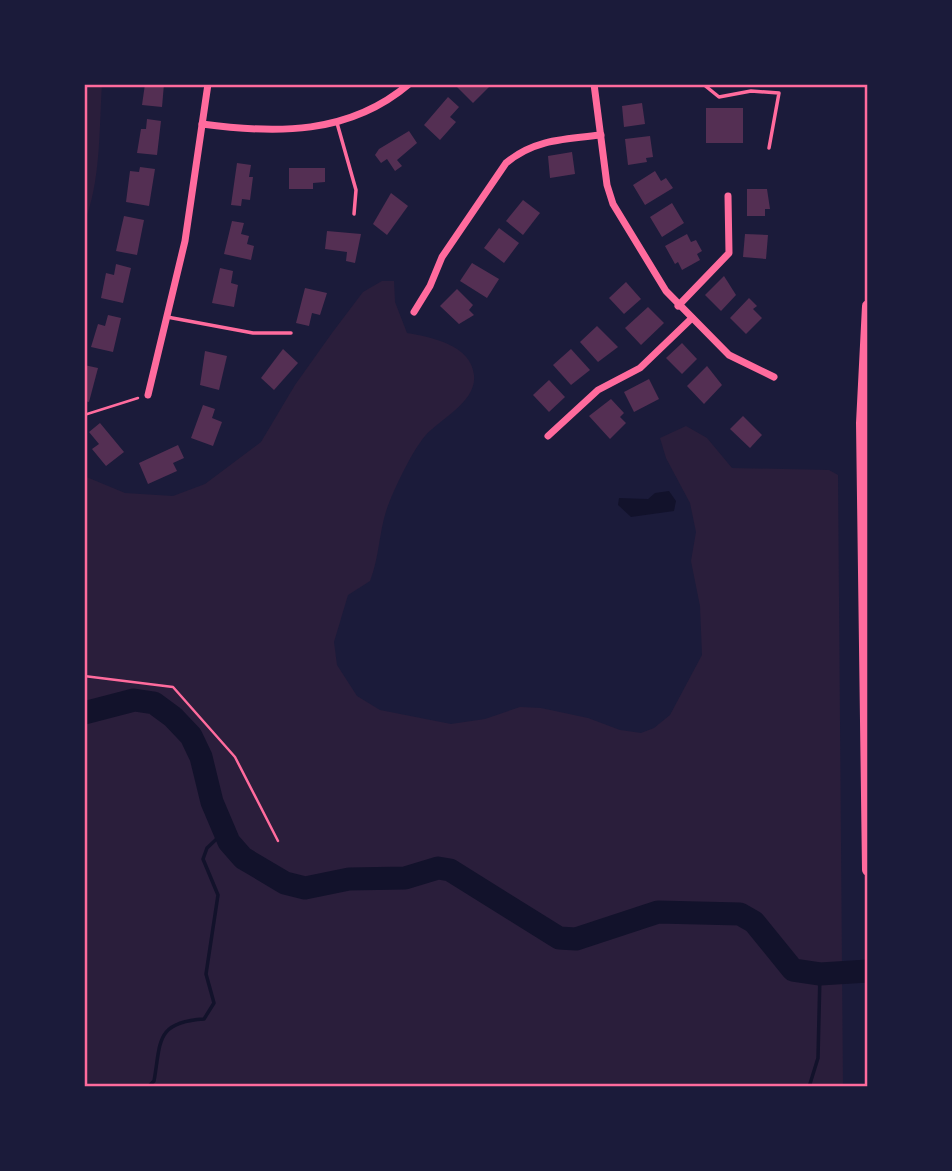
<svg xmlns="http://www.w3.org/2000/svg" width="952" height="1171" font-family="'Public Sans',sans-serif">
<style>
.green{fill:#2a1e3b}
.water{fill:#12122b}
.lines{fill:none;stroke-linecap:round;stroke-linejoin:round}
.stream{stroke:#12122b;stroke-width:3.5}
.river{stroke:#12122b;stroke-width:23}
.building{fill:#542f53}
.path{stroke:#ff6b9d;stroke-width:2.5}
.service{stroke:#ff6b9d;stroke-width:3.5}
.minor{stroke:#ff6b9d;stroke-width:7}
.trunk{stroke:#ff6b9d;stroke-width:12}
.neatline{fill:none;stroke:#ff6b9d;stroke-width:2.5}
</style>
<rect width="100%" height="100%" fill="#1b1b3a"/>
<!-- green -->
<g class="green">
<path d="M 84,84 L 102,84 C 99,130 101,181 84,224 Z"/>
<path d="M 382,281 L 394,281 L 395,302 L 407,333 C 431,337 471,345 474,375 C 477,402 440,419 425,436 C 413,450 396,485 389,503 C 379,527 380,556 370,581 L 348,595 L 334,642 L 337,665 L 357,696 L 380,710 L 451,724 L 485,719 L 520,707 L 541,708 L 588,718 L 620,730 L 641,733 L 654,728 L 670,715 L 702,655 L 700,606 L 691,561 L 696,532 L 690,503 L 666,458 L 660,438 L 686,426 L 707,438 L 732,468 L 829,470 L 838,475 L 843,1087 L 84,1087 L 84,476 L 125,493 L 173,496 L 205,484 L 261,442 L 295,385 L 332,333 L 363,292 Z"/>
</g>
<!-- water -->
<path class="water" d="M 669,491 L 676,501 L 674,511 L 631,517 L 618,505 L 619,498 L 648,499 L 655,493 Z"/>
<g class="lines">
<!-- stream -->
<g class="stream">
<path d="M 148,1087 L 154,1081 C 161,1042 155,1022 204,1019 L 214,1003 L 206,974 L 218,895 L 203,859 L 207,848 L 224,832"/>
<path d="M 809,1087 L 818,1058 L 820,974"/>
</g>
<!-- river -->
<path class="river" d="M 84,713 L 134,700 L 154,703 L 173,717 L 191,736 L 201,757 L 212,802 L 229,842 L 243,858 L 285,883 L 305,888 L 349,879 L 405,878 L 438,868 L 450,870 L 559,938 L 576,939 L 658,912 L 740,914 L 754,922 L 793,970 L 820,974 L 868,971"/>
</g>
<!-- building -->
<g class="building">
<path d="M 145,84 L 164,84 L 162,107 L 142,105 Z"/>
<path d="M 460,84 L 492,84 L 473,103 L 457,87 Z"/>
<path d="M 448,97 L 459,107 L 450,117 L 456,122 L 440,140 L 424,125 Z"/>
<path d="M 642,103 L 645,124 L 624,127 L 622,106 Z"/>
<rect x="706" y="108" width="37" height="35"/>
<path d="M 147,119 L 161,121 L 157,155 L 137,153 L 141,129 L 146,129 Z"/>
<path d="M 409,131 L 417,143 L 397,160 L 402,166 L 395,171 L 387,159 L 381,163 L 375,155 L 379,149 Z"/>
<path d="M 650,136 L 653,157 L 646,158 L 647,162 L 628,165 L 625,139 Z"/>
<path d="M 572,152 L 575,174 L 550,178 L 548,156 Z"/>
<path d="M 237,163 L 251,165 L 249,177 L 253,177 L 250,200 L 242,199 L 241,206 L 231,205 Z"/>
<path d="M 140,167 L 155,169 L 149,206 L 126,202 L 130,171 L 139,172 Z"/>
<path d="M 289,168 L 325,168 L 325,182 L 313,183 L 313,189 L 289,189 Z"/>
<path d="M 655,171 L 661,181 L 666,178 L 673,188 L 645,205 L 633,185 Z"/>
<path d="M 747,189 L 767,189 L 770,209 L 765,209 L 765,216 L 747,216 Z"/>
<path d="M 391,193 L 408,206 L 387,235 L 373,224 Z"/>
<path d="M 523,200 L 540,213 L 523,235 L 506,221 Z"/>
<path d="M 672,203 L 684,223 L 662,237 L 650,217 Z"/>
<path d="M 124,216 L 144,220 L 137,255 L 116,251 Z"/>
<path d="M 232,221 L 244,223 L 241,234 L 249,236 L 247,244 L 254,246 L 251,260 L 224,254 Z"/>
<path d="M 499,228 L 519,243 L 504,263 L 484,248 Z"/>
<path d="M 327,231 L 361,234 L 355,263 L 346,261 L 347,252 L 325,249 Z"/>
<path d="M 687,234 L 691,242 L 696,240 L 702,251 L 697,254 L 700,260 L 682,270 L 678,262 L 675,264 L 665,246 Z"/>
<path d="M 745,234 L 768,235 L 766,259 L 743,257 Z"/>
<path d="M 472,263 L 499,279 L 487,298 L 460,281 Z"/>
<path d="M 116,264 L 131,268 L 123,303 L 101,298 L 106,273 L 114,275 Z"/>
<path d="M 220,268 L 233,271 L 231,283 L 238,285 L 234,307 L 212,303 Z"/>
<path d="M 724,276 L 736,295 L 721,311 L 705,295 Z"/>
<path d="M 626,282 L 641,299 L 624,314 L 609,298 Z"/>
<path d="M 305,288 L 327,293 L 320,315 L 312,313 L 309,326 L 296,323 Z"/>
<path d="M 457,289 L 473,305 L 469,310 L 474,315 L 459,324 L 440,306 Z"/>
<path d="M 749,298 L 757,306 L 753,309 L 762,318 L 746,334 L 730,318 Z"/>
<path d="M 648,307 L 664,323 L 641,345 L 625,328 Z"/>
<path d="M 108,315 L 121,318 L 113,352 L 91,347 L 98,324 L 105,326 Z"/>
<path d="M 597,326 L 618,347 L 598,362 L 580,342 Z"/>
<path d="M 682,343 L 697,359 L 682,374 L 666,358 Z"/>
<path d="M 283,349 L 298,363 L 274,390 L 261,378 Z"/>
<path d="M 571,349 L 590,370 L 571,385 L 553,365 Z"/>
<path d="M 205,351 L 227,356 L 219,390 L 200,385 Z"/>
<path d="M 84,365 L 98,368 L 89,402 L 84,401 Z"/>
<path d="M 707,366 L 722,385 L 704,404 L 687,386 Z"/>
<path d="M 649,379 L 659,399 L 634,412 L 624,392 Z"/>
<path d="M 549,380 L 565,397 L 549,412 L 533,395 Z"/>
<path d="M 611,399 L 624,413 L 620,417 L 626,423 L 610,439 L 589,416 Z"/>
<path d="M 203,405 L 215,409 L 212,418 L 222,422 L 213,446 L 191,438 Z"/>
<path d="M 743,416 L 762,435 L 750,448 L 730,429 Z"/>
<path d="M 100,423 L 124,452 L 106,466 L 92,449 L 99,444 L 89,432 Z"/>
<path d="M 178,445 L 184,458 L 173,463 L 177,471 L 148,484 L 139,463 Z"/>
</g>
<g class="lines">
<!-- path -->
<g class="path">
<path d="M 84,415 L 138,398"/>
<path d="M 84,676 L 173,687 L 235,757 L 278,841"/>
</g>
<!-- service -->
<g class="service">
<path d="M 703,84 L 719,97 L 751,91 L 779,93 L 769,148"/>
<path d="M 337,123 L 356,190 L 354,214"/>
<path d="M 167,317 L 253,333 L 291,333"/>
</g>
<!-- minor -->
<g class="minor">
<path d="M 594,84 L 607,185 L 613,204 L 666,291 L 729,355 L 774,377"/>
<path d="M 202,124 C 276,134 349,135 409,84"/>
<path d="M 678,306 L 729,253 L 728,196"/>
<path d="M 414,312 L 430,286 L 442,257 L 506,163 C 534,139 566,139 601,135"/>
<path d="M 148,395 L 185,241 L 208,84"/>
<path d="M 548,436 L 598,390 L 640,368 L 692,318"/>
</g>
<!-- trunk -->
<path class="trunk" d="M 868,306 L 862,423 L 868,870"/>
</g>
<!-- border -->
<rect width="952" height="1171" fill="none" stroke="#1b1b3a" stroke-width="172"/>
<rect x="86" y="86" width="780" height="999" class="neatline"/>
</svg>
